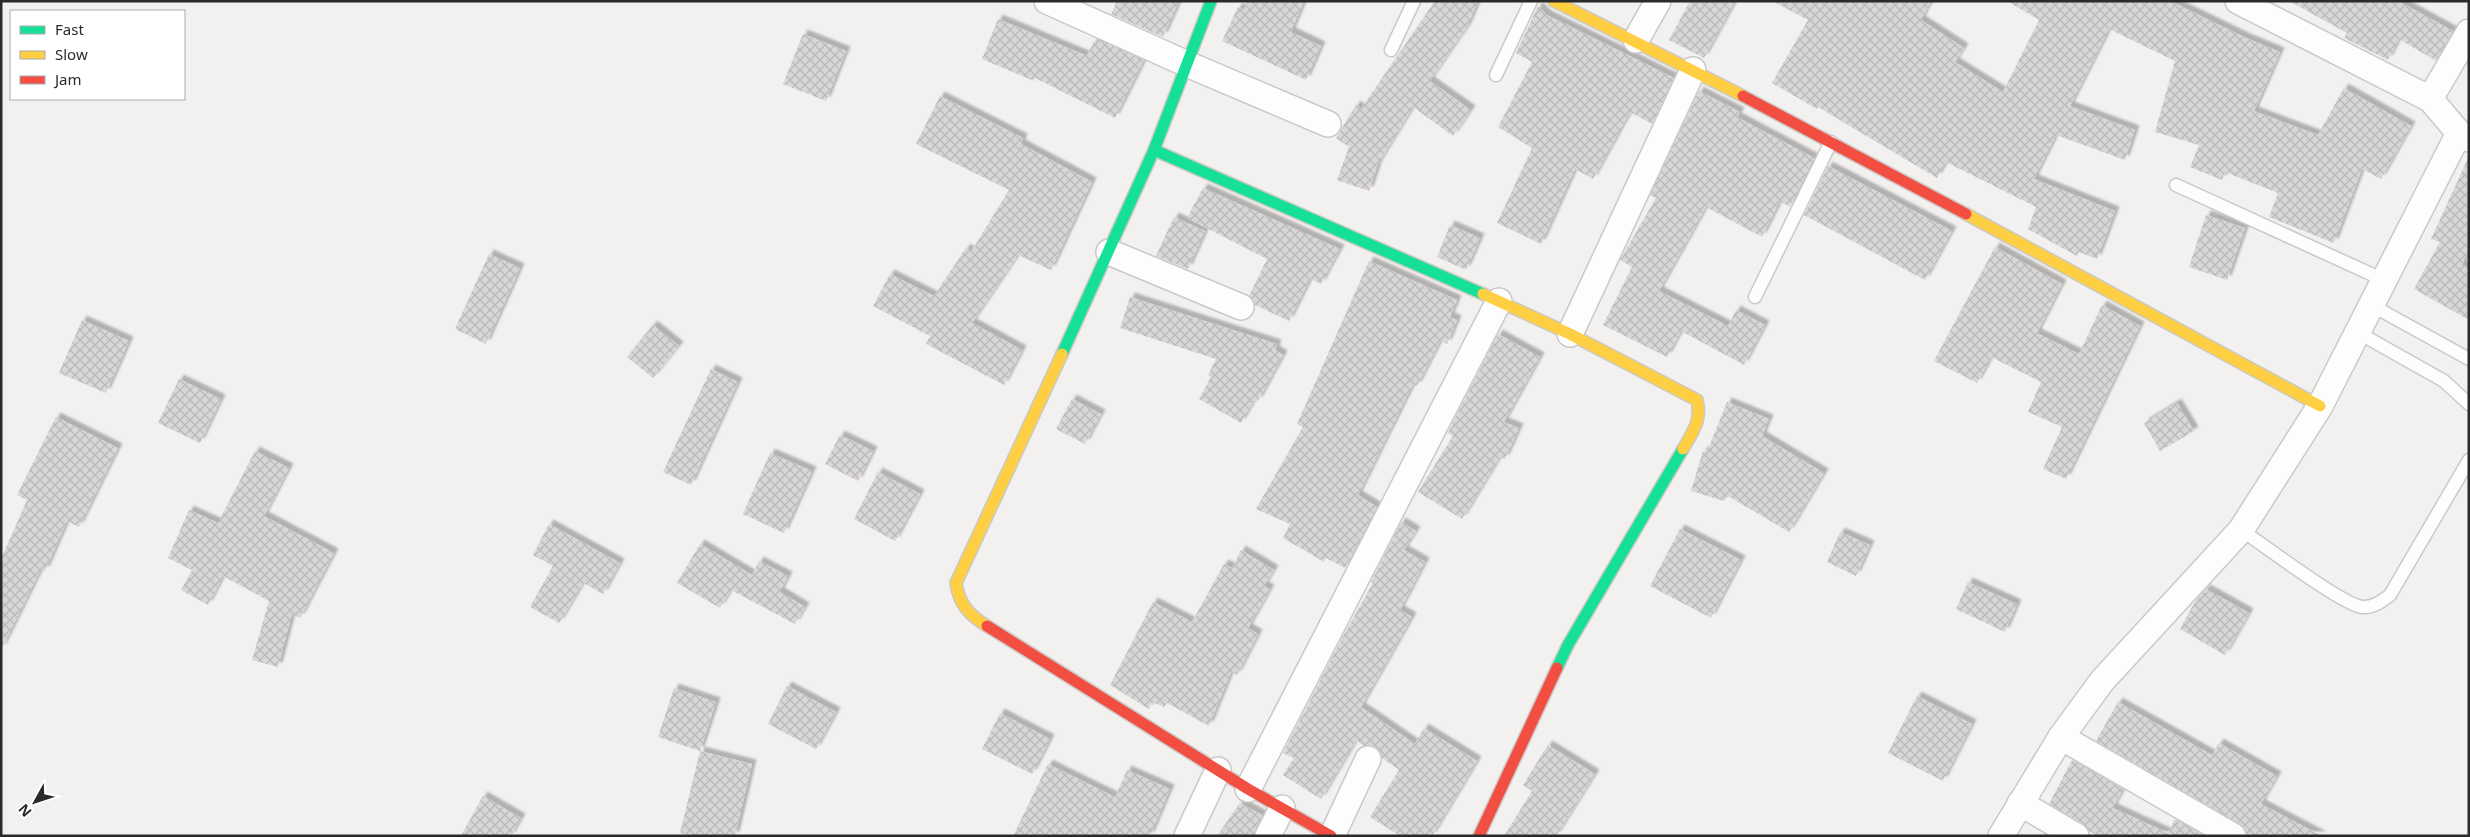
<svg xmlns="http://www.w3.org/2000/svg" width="2470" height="837" font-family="'Noto Sans',sans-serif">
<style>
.building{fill:url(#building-cross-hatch);filter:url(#shadow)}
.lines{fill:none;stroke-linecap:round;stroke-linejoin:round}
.lane-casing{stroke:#cac9c8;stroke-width:15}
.street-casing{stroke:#cac9c8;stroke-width:28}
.fast-casing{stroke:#cac9c8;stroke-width:14}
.slow-casing{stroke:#cac9c8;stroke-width:14}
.jam-casing{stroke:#cac9c8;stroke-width:14}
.lane{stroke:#fdfdfd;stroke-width:12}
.street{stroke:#fdfdfd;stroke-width:25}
.fast{stroke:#16e098;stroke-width:11}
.slow{stroke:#ffcf43;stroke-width:11}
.jam{stroke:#f24e42;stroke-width:11}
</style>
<defs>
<pattern id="building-cross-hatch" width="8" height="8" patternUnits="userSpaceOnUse" patternTransform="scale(1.25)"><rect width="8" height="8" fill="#d9d7d6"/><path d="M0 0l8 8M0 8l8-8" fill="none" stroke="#bab9b8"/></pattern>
<filter id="shadow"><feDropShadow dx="4.5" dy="-4.5" stdDeviation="1" flood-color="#0004"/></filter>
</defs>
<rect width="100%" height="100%" fill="#f3f1ef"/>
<!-- building -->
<g class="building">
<path d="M 1117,1 L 1179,1 L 1163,37 L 1111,14 Z"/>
<path d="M 1247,1 L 1304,1 L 1291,32 L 1321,46 L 1306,80 L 1222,41 L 1238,7 L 1244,10 Z"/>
<path d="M 1435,1 L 1478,1 L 1467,27 L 1430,81 L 1471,110 L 1453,136 L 1413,107 L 1378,164 L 1369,191 L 1337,180 L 1349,147 L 1336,138 L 1356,105 L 1361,109 Z"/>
<path d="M 1690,1 L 1735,1 L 1704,58 L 1669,40 Z"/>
<path d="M 1772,1 L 1931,1 L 1921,20 L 1964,48 L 1955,62 L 2003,92 L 2039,20 L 2007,1 L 2170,1 L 2246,38 L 2280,52 L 2254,111 L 2318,135 L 2344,88 L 2411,126 L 2381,179 L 2362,169 L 2334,243 L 2269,217 L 2278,193 L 2225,172 L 2222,180 L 2190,167 L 2199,145 L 2155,132 L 2175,61 L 2109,29 L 2070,106 L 2135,130 L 2125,160 L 2056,135 L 2034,179 L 2115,211 L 2097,259 L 2079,252 L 2077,256 L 2028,229 L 2036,207 L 1946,162 L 1937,178 L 1818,107 L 1817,109 L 1772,83 L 1808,20 Z"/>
<path d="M 2289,1 L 2398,1 L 2453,31 L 2436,61 L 2399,39 L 2388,60 L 2344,38 L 2347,33 Z"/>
<path d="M 1538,6 L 1547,15 L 1674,78 L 1652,124 L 1630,112 L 1593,179 L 1575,169 L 1541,244 L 1497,223 L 1532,148 L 1498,127 L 1532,62 L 1516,53 Z"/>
<path d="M 998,19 L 1087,56 L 1094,41 L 1098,43 L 1100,40 L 1144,60 L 1115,118 L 1035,78 L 1034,81 L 982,59 Z"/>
<path d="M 803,34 L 846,51 L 826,101 L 783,84 Z"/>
<path d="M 1699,91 L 1740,112 L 1737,117 L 1814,158 L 1790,207 L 1780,201 L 1762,237 L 1706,207 L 1659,291 L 1728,326 L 1736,310 L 1765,325 L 1744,365 L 1681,331 L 1667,357 L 1603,325 L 1632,267 L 1620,260 L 1656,198 L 1650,195 Z"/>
<path d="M 940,96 L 1023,138 L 1021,144 L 1092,182 L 1051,270 L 1018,255 L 972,323 L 1022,350 L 1004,385 L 926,344 L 930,336 L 873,306 L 890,274 L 934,296 L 966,248 L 971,252 L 1009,190 L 916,144 Z"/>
<path d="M 2469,156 L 2469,247 L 2462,265 L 2469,269 L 2469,320 L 2414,289 L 2440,242 L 2431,239 Z"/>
<path d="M 1828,166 L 1952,231 L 1925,280 L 1804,215 Z"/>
<path d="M 1203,188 L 1340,249 L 1321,284 L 1310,279 L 1289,321 L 1255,305 L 1249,296 L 1267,259 L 1187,218 Z"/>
<path d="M 2206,215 L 2245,228 L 2227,280 L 2189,267 Z"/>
<path d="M 1174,217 L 1205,231 L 1188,269 L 1156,256 Z"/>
<path d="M 1450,225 L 1480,238 L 1466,270 L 1437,257 Z"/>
<path d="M 1995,247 L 2062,284 L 2037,333 L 2079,354 L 2102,305 L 2140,326 L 2066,479 L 2043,469 L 2062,427 L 2028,412 L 2041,382 L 1991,357 L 1977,383 L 1934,361 Z"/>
<path d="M 489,254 L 520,268 L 486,344 L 455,329 Z"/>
<path d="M 1369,261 L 1457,300 L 1450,317 L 1457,320 L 1447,344 L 1440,341 L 1417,386 L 1413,384 L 1358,495 L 1377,507 L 1345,568 L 1326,558 L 1324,562 L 1283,538 L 1290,524 L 1256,509 L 1303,427 L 1297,424 Z"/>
<path d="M 1130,297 L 1277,344 L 1275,350 L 1283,355 L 1258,401 L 1254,400 L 1241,423 L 1199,399 L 1211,377 L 1208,375 L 1216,359 L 1120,328 Z"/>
<path d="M 82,320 L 129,341 L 106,393 L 59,373 Z"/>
<path d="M 653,325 L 679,346 L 653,378 L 627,357 Z"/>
<path d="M 1498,334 L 1540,357 L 1504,422 L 1519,428 L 1505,459 L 1500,457 L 1462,519 L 1418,492 L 1453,436 L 1448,433 L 1453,422 Z"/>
<path d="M 711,369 L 738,382 L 691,485 L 663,472 Z"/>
<path d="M 179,379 L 221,399 L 200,443 L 158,423 Z"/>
<path d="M 1072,399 L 1101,414 L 1085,444 L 1056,429 Z"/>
<path d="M 1727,402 L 1769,419 L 1762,436 L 1824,473 L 1789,532 L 1728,496 L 1724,501 L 1691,491 L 1703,451 L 1707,452 Z"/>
<path d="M 2177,403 L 2194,431 L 2160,451 L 2144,423 Z"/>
<path d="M 56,417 L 118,448 L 79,527 L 67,521 L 45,571 L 41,569 L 1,650 L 1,559 L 27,500 L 17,495 Z"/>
<path d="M 840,435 L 873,451 L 858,481 L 825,464 Z"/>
<path d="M 255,451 L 289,468 L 264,516 L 334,553 L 300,618 L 292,614 L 278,667 L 252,660 L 269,601 L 223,576 L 208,605 L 181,590 L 192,570 L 168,558 L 189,510 L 218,523 Z"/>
<path d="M 770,453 L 812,471 L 784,533 L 743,514 Z"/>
<path d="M 878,472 L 920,494 L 895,541 L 854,519 Z"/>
<path d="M 1401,522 L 1416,531 L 1404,550 L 1425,562 L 1400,610 L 1412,617 L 1361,707 L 1415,744 L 1424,728 L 1477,761 L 1432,836 L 1400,836 L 1370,817 L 1399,770 L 1382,758 L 1379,750 L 1374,746 L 1364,746 L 1356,740 L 1321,799 L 1283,775 L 1294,758 L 1283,753 L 1343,636 L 1373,583 L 1371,582 Z"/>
<path d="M 549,524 L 620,563 L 603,594 L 583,583 L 559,623 L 530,607 L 553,566 L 533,555 Z"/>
<path d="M 1680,529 L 1741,560 L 1711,618 L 1650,586 Z"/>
<path d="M 1840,532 L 1870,545 L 1856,576 L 1827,562 Z"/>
<path d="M 700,544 L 752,575 L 759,561 L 788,576 L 780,592 L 805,607 L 795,624 L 731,590 L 720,608 L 677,583 Z"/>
<path d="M 1241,550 L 1274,570 L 1264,586 L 1270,589 L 1248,628 L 1258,634 L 1237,675 L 1231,672 L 1209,726 L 1167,703 L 1164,707 L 1152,702 L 1149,709 L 1110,685 L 1153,602 L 1192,622 L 1224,564 L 1232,568 Z"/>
<path d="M 1968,582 L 2017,604 L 2005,632 L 1956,609 Z"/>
<path d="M 2206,589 L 2249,613 L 2225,655 L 2180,629 L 2196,600 Z"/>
<path d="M 787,686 L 836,712 L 816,749 L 768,724 Z"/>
<path d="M 674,688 L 716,702 L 700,751 L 658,737 Z"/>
<path d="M 1917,696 L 1972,724 L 1943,781 L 1888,753 Z"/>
<path d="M 2118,702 L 2212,755 L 2219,743 L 2277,776 L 2261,804 L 2322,836 L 2247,836 L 2245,828 L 2240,824 L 2096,741 Z"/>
<path d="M 1000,713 L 1050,739 L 1032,774 L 982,749 Z"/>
<path d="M 1548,745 L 1595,774 L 1556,836 L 1504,836 L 1532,791 L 1523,785 Z"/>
<path d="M 700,751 L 752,764 L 735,836 L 693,836 L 680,833 Z"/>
<path d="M 2072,760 L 2123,789 L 2113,808 L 2168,833 L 2175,819 L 2204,836 L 2098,836 L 2089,831 L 2083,824 L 2049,804 Z"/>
<path d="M 1048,764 L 1115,797 L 1127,770 L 1170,789 L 1150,836 L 1013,836 Z"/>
<path d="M 483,796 L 521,818 L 511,836 L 461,836 Z"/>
<path d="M 1240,803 L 1262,815 L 1254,836 L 1217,836 Z"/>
</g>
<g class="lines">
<!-- lane casing -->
<g class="lane-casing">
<g id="lane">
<path d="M 1391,50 L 1414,1"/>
<path d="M 1496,75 L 1531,1"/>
<path d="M 2176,185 L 2384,280"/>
<path d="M 1755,297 L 1831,142"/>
<path d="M 2371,305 L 2469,359"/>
<path d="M 2357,332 L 2444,381 L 2469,404"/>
<path d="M 2241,530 C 2264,545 2341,604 2362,607 C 2373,608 2382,601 2390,595 L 2469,460"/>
</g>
</g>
<!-- street casing -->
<g class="street-casing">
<g id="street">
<path d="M 1047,1 L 1187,64 L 1328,124"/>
<path d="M 2238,1 L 2430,99 L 2459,133 L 2469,139"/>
<path d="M 1636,40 L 1658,1"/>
<path d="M 2430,99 L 2469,32"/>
<path d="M 1109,252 L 1241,307"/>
<path d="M 1570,334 L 1693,70"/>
<path d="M 2061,737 L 2233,836"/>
<path d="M 1248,789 L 1499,301"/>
<path d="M 2020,803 L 2076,836"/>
<path d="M 1187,836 L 1218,770"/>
<path d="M 1268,836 L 1282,808"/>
<path d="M 1332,836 L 1368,759"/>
<path d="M 2001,836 L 2061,737 L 2102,681 L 2241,530 L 2320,406 L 2459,133"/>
</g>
</g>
<!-- fast casing -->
<g class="fast-casing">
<g id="fast">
<path d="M 1154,150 L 1483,294"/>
<path d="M 1062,354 L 1154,150 L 1211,1"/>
<path d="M 1557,668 L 1568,645 L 1683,449"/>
</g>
</g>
<!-- slow casing -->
<g class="slow-casing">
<g id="slow">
<path d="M 1554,1 L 1743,96"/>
<path d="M 1966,214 L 2320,406"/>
<path d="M 1483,294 L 1570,334 L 1697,400 C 1702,420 1693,432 1683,449"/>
<path d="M 987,626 C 969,615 959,604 956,583 L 1062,354"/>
</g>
</g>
<!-- jam casing -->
<g class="jam-casing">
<g id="jam">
<path d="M 1743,96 L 1966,214"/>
<path d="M 987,626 L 1248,789 L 1331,836"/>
<path d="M 1479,836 L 1557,668"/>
</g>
</g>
<!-- lane -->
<use href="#lane" class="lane"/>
<!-- street -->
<use href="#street" class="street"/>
<!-- fast -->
<use href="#fast" class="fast"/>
<!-- slow -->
<use href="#slow" class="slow"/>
<!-- jam -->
<use href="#jam" class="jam"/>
</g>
<!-- border -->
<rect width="2470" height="837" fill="none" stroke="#2a2a28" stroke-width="5"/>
<!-- legend -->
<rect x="10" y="10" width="175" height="90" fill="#ffffff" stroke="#aaaaa9"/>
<rect x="20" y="26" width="25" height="8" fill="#16e098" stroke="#aaaaa9"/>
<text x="55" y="35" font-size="15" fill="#2a2a28">Fast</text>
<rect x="20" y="51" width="25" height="8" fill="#ffcf43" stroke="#aaaaa9"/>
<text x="55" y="60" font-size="15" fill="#2a2a28">Slow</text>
<rect x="20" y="76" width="25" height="8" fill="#f24e42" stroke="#aaaaa9"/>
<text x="55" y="85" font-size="15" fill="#2a2a28">Jam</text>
<!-- north arrow -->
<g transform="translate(35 802) rotate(230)" stroke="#ffffff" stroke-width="4" paint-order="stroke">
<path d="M0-4L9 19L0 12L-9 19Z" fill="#2a2a28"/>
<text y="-8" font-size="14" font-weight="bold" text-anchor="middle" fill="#2a2a28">N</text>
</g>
</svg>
